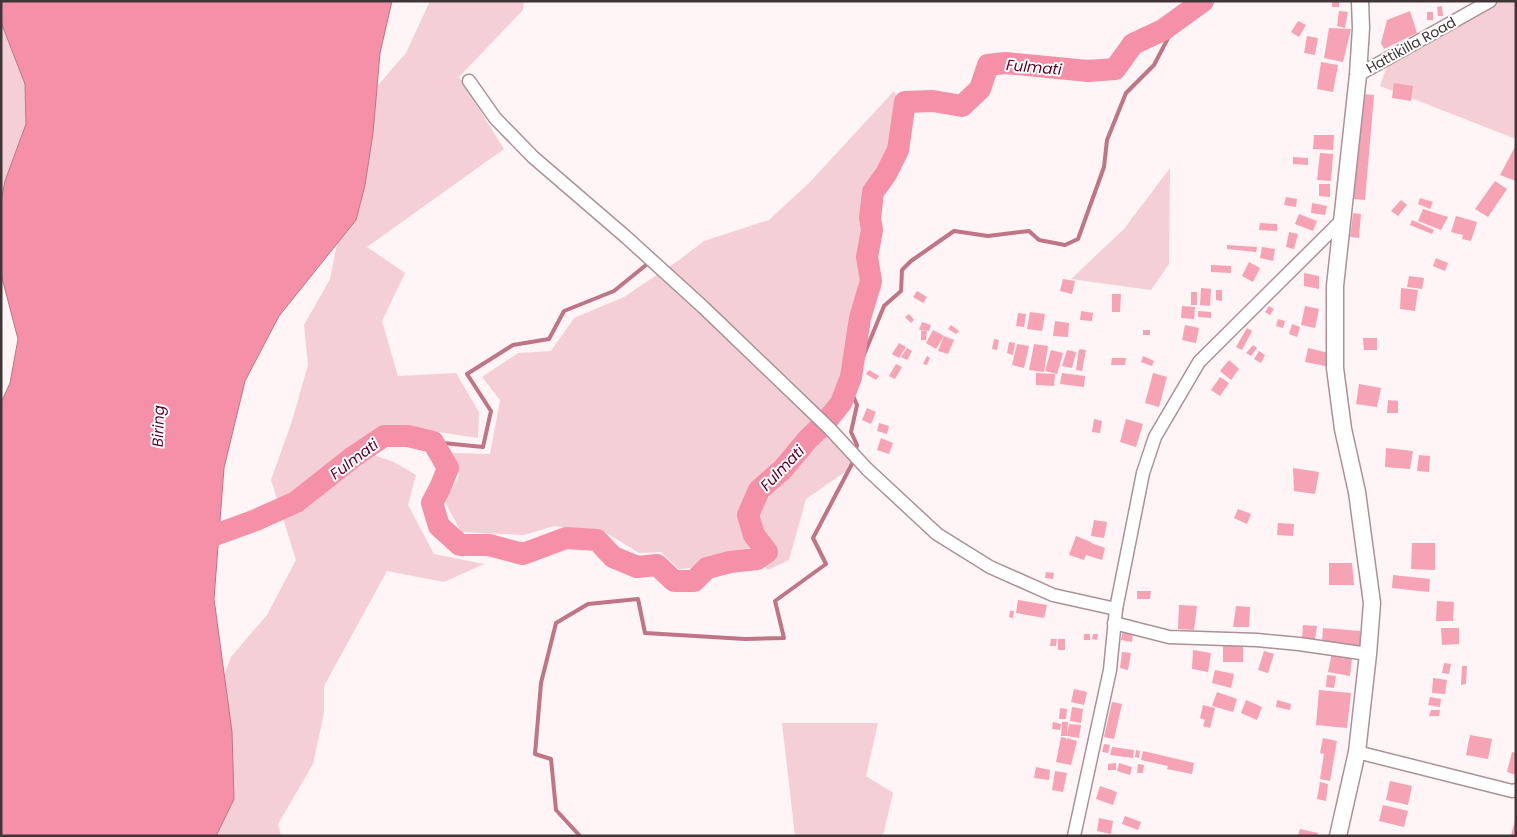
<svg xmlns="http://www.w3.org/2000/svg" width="1517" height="837" font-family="Poppins,sans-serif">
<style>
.green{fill:#f5cfd6}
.water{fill:#f690a8;stroke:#bf7586}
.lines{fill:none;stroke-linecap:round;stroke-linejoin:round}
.stream{stroke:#bf7586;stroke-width:4}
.river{stroke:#f690a8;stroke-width:22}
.building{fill:#f6a3b5}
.minor-casing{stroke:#aa9297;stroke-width:15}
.tertiary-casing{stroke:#aa9297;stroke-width:19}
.minor{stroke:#fff;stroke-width:12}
.tertiary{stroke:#fff;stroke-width:16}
.labels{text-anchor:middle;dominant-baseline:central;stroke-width:4;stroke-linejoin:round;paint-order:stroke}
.street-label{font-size:14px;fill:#403638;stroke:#fff}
.water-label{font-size:15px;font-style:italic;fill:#5b0025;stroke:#fff}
</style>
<rect width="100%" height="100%" fill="#fff4f6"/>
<!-- green -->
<g class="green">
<path d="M 1,1 L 136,1 L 1,259 Z"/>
<path d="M 430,1 L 524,1 L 523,10 L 459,77 L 504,149 L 367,247 L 405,273 L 382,321 L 398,376 L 456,373 L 479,412 L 478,438 L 398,426 L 377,428 L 350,447 L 394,462 L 416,475 L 408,505 L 434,554 L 484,564 L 444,582 L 387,571 L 324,686 L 324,713 L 313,764 L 278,824 L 281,836 L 174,836 L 194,753 L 231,657 L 267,615 L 296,560 L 271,480 L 292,421 L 308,365 L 304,325 L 330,279 L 348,190 L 373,91 L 406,53 Z"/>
<path d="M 1479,1 L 1516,1 L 1516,139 L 1380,86 L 1389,60 Z"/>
<path d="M 894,91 L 903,113 L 898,150 L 886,174 L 873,192 L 881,289 L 835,404 L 822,417 L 855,465 L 806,499 L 789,560 L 768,570 L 749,548 L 704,557 L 691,568 L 679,569 L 661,552 L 639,553 L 605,532 L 554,526 L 524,535 L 461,532 L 445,502 L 459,476 L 453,453 L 490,454 L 500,400 L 482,377 L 518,353 L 551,351 L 574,318 L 624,297 L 679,260 L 704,241 L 769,220 L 809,183 Z"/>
<path d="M 1170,168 L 1169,264 L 1151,290 L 1071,279 L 1124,229 Z"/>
<path d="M 782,723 L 878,723 L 866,776 L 893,793 L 883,836 L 795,836 Z"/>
</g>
<!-- water -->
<path class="water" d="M 1,1 L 392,1 L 380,53 L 373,133 L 365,185 L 356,220 L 279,316 L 245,381 L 224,468 L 214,599 L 232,732 L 234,799 L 216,836 L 1,836 L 1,403 L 10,383 L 18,339 L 1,274 L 1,202 L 5,181 L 26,124 L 25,84 L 1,22 Z"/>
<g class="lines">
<!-- stream -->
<g class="stream">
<path d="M 433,442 L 483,447 L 491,411 L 467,374 L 513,345 L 549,339 L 564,311 L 614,291 L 646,265"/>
<path d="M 855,453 L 857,445 L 851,432 L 857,405 L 848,384 L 861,362 L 884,306 L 901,291 L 902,270 L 911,261 L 954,231 L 988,236 L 1029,231 L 1039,240 L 1065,245 L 1078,239 L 1104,167 L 1107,140 L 1126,93 L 1154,65 L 1178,19"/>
<path d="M 580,836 L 556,810 L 551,759 L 535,754 L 541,683 L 556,623 L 588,604 L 638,599 L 645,633 L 745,639 L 784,638 L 775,601 L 826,564 L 813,538 L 854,460"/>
</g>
<!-- river -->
<path class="river" d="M 190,544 L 256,520 L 296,502 L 353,457 L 384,436 L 408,436 L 433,442 L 448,468 L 440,488 L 432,503 L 439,526 L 460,545 L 489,545 L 523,554 L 566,538 L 597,540 L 613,557 L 637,567 L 657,565 L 674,581 L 694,581 L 707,568 L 730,562 L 757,559 L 767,552 L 754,535 L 748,515 L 759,490 L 783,469 L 808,439 L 825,423 L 841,403 L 851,377 L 860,318 L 871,281 L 867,257 L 872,230 L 870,218 L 873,192 L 886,174 L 898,150 L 905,102 L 933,101 L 962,106 L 980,89 L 988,65 L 1005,63 L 1088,71 L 1115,69 L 1133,44 L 1163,30 L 1203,1"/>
</g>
<!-- building -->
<g class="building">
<rect x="1332" y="1" width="7" height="6"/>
<path d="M 1442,6 L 1443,16 L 1438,16 L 1437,7 Z"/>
<path d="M 1339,11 L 1348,12 L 1345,28 L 1337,26 Z"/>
<path d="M 1410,11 L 1417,33 L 1384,49 L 1381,43 L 1387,20 Z"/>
<rect x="1427" y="12" width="6" height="8"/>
<path d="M 1298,21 L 1306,25 L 1299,37 L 1291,32 Z"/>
<path d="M 1329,28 L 1351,29 L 1343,62 L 1324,58 Z"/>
<path d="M 1307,36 L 1318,38 L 1315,55 L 1304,53 Z"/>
<path d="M 1321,62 L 1338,65 L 1333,92 L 1317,89 Z"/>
<path d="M 1394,83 L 1413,86 L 1411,101 L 1392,98 Z"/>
<path d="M 1363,94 L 1374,95 L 1365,200 L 1353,199 Z"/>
<path d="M 1314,135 L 1334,135 L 1333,150 L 1313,149 Z"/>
<path d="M 1516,145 L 1516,181 L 1500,175 Z"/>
<path d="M 1320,153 L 1333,154 L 1331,181 L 1317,180 Z"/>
<path d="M 1293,157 L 1308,158 L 1308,165 L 1293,164 Z"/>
<path d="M 1495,181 L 1507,189 L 1488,217 L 1475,209 Z"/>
<path d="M 1319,184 L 1330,184 L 1330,197 L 1319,196 Z"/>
<path d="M 1286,197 L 1297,199 L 1296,207 L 1284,205 Z"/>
<path d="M 1420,198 L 1433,202 L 1430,209 L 1418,204 Z"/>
<path d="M 1401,200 L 1407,205 L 1398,216 L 1391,211 Z"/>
<path d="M 1312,203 L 1327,206 L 1325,215 L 1311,213 Z"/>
<path d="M 1423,209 L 1448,217 L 1441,230 L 1418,221 Z"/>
<path d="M 1353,213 L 1361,214 L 1359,238 L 1350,237 Z"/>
<path d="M 1299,214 L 1317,221 L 1313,231 L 1295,224 Z"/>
<path d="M 1456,216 L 1477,222 L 1471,241 L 1462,239 L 1463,235 L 1451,232 Z"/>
<path d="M 1412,220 L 1434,230 L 1432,234 L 1410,225 Z"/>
<path d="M 1260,223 L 1277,224 L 1277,231 L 1259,230 Z"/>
<path d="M 1289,232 L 1298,234 L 1294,249 L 1286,247 Z"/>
<path d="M 1227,245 L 1257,247 L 1256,252 L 1227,249 Z"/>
<path d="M 1262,247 L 1275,249 L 1273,261 L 1260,258 Z"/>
<path d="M 1436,258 L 1448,263 L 1445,271 L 1433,266 Z"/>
<path d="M 1249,262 L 1260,268 L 1253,282 L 1242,276 Z"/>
<path d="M 1211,265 L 1231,266 L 1231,273 L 1211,272 Z"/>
<path d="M 1304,273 L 1319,276 L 1319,289 L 1304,286 Z"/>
<path d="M 1409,276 L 1424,278 L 1422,289 L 1407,287 Z"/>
<path d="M 1063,279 L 1075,281 L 1072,294 L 1060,291 Z"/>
<path d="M 1201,288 L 1211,289 L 1210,306 L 1200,305 Z"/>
<path d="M 1401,288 L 1418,290 L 1415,311 L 1400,309 Z"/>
<path d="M 1216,290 L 1222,290 L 1222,301 L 1216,300 Z"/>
<path d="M 917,291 L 927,297 L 923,303 L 913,297 Z"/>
<rect x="1191" y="292" width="6" height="13"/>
<path d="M 1112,294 L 1121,294 L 1120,312 L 1112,312 Z"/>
<path d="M 1182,306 L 1195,307 L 1194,319 L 1181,318 Z"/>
<path d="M 1269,306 L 1274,309 L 1270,315 L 1265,312 Z"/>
<path d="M 1305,306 L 1319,309 L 1315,328 L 1301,325 Z"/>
<path d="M 1081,311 L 1093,313 L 1092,321 L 1080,320 Z"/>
<path d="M 1198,311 L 1211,312 L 1211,318 L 1198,317 Z"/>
<path d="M 1030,312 L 1045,314 L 1042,331 L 1027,329 Z"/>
<path d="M 1018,313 L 1026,314 L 1024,327 L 1016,326 Z"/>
<path d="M 909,314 L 914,320 L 911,323 L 905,317 Z"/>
<path d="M 1278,319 L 1285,321 L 1283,328 L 1276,326 Z"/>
<path d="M 1055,321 L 1069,323 L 1068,337 L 1053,336 Z"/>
<path d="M 922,322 L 931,325 L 929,331 L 919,330 Z"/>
<path d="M 1292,324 L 1300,327 L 1297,337 L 1289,334 Z"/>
<path d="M 951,325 L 959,331 L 956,334 L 948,329 Z"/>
<path d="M 1185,325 L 1199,328 L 1196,343 L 1182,340 Z"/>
<path d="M 1247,328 L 1252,331 L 1242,350 L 1236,347 Z"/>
<path d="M 933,330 L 944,336 L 936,349 L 926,343 Z"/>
<rect x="1143" y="330" width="7" height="5"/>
<path d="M 921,331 L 927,331 L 926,340 L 921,340 Z"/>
<path d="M 944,336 L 954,340 L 948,354 L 938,351 Z"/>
<path d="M 1363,338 L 1377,338 L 1377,350 L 1364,350 Z"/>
<path d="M 994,339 L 999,340 L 997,350 L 992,349 Z"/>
<path d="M 1009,342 L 1015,343 L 1013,355 L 1007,353 Z"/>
<path d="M 899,343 L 906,347 L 899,358 L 892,354 Z"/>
<path d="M 1017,344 L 1029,346 L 1024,368 L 1012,365 Z"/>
<path d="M 1034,344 L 1048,346 L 1044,372 L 1029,370 Z"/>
<path d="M 1253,345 L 1257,348 L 1251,356 L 1246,353 Z"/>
<path d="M 907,348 L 912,351 L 907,360 L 901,357 Z"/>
<path d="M 1308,348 L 1333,354 L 1330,367 L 1305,362 Z"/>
<path d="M 1079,349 L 1086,350 L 1082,371 L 1076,370 Z"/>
<path d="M 1051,350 L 1063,353 L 1057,374 L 1045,371 Z"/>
<path d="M 1067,350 L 1076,352 L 1072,368 L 1062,366 Z"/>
<path d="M 1259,351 L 1265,355 L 1261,363 L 1254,359 Z"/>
<path d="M 927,356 L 930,358 L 927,365 L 923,364 Z"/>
<path d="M 1143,356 L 1154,361 L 1152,366 L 1141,362 Z"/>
<path d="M 1112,358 L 1126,358 L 1125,365 L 1111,365 Z"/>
<path d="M 1229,360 L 1239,369 L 1231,380 L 1220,371 Z"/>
<path d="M 896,364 L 902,367 L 895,379 L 889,376 Z"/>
<path d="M 869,370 L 879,376 L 876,380 L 866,374 Z"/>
<path d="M 1036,373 L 1055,374 L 1054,386 L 1036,385 Z"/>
<path d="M 1062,373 L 1085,376 L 1084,387 L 1060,384 Z"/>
<path d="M 1153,373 L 1167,377 L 1159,407 L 1145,403 Z"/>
<path d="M 1220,377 L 1229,383 L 1220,396 L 1211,390 Z"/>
<path d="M 1359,384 L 1381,388 L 1377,407 L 1356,404 Z"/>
<path d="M 1388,400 L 1398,401 L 1398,413 L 1387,413 Z"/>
<path d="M 867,408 L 876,412 L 871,424 L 862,420 Z"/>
<path d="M 1094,419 L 1102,421 L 1100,433 L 1092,432 Z"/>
<path d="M 1126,419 L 1143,424 L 1136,447 L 1120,442 Z"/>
<path d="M 879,423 L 889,426 L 887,434 L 877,431 Z"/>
<path d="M 881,438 L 893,443 L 889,454 L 877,450 Z"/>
<path d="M 1386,448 L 1413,451 L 1410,469 L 1385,467 Z"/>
<path d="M 1419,455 L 1430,456 L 1429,472 L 1417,471 Z"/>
<path d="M 1293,468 L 1319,472 L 1315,494 L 1294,491 Z"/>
<path d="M 1238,509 L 1251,514 L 1247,524 L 1234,518 Z"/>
<path d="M 1094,520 L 1107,522 L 1104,538 L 1091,536 Z"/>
<path d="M 1278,523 L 1294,524 L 1293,536 L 1277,535 Z"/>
<path d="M 1076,536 L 1091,542 L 1091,543 L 1105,548 L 1102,560 L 1086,555 L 1084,560 L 1069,555 Z"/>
<path d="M 1412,543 L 1435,543 L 1435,570 L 1411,569 Z"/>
<path d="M 1329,563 L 1352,563 L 1354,585 L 1329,585 Z"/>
<path d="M 1046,572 L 1054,573 L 1053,579 L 1045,578 Z"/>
<path d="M 1393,575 L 1430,579 L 1429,592 L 1392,588 Z"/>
<path d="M 1137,591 L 1151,591 L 1150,599 L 1137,599 Z"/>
<path d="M 1018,600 L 1047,605 L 1044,618 L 1016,613 Z"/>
<path d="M 1437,601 L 1454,602 L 1453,621 L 1436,621 Z"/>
<path d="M 1179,605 L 1197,606 L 1194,630 L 1178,629 Z"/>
<path d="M 1236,606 L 1250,607 L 1249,627 L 1233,627 Z"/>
<path d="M 1010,611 L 1014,611 L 1013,618 L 1009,617 Z"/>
<path d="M 1303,625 L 1317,626 L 1315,639 L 1302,638 Z"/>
<path d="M 1323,628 L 1360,631 L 1360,647 L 1322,642 Z"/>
<path d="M 1441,628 L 1459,628 L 1459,644 L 1442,645 Z"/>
<path d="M 1123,630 L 1133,632 L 1132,642 L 1121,640 Z"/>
<rect x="1084" y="634" width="6" height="6"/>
<path d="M 1093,634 L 1098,634 L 1097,640 L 1092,639 Z"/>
<path d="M 1051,639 L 1057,639 L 1056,646 L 1050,646 Z"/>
<rect x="1058" y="639" width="7" height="11"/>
<rect x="1223" y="646" width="20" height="16"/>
<path d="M 1193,650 L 1211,653 L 1208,672 L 1192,669 Z"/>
<path d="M 1264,651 L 1274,654 L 1268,673 L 1258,670 Z"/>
<path d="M 1122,652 L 1131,653 L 1128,670 L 1120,668 Z"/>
<path d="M 1332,653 L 1352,659 L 1350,676 L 1328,672 Z"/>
<path d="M 1444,663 L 1451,664 L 1449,674 L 1442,673 Z"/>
<path d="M 1462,666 L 1467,666 L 1466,684 L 1461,685 Z"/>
<path d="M 1215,670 L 1234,674 L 1231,688 L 1212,683 Z"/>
<path d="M 1327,675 L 1336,676 L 1334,688 L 1326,687 Z"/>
<path d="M 1433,678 L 1447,680 L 1445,694 L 1432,693 Z"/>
<path d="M 1074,689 L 1087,692 L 1084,705 L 1071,702 Z"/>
<path d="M 1319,690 L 1351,693 L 1347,728 L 1316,725 Z"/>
<path d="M 1217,692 L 1237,699 L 1233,712 L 1212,706 Z"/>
<path d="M 1430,697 L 1441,699 L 1440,707 L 1428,705 Z"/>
<path d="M 1246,700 L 1262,707 L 1257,720 L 1241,713 Z"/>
<path d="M 1277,700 L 1291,704 L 1290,710 L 1276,707 Z"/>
<path d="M 1112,702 L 1122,704 L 1114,739 L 1104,737 Z"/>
<path d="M 1203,705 L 1215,708 L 1210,728 L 1203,726 L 1205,720 L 1200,718 Z"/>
<path d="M 1072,707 L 1083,709 L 1081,723 L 1070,721 Z"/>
<path d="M 1060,708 L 1067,709 L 1066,719 L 1059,719 Z"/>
<path d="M 1431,710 L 1440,710 L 1439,716 L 1429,716 Z"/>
<path d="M 1053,722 L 1061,724 L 1060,730 L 1052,729 Z"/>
<path d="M 1062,722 L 1068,722 L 1067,736 L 1061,736 Z"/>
<path d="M 1069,724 L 1081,725 L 1079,738 L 1067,736 Z"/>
<path d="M 1470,735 L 1492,739 L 1488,759 L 1466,755 Z"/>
<path d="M 1061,737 L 1066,738 L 1066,741 L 1067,738 L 1077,741 L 1071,765 L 1056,762 Z"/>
<path d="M 1323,738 L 1337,741 L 1330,781 L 1320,779 L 1324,754 L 1320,753 Z"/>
<path d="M 1104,744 L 1110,745 L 1108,753 L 1102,752 Z"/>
<path d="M 1112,747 L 1134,750 L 1133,758 L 1110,755 Z"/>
<path d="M 1136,750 L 1140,751 L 1139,758 L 1135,757 Z"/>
<path d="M 1143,751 L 1194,763 L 1192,774 L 1167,769 L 1168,766 L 1141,760 Z"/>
<path d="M 1512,752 L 1516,753 L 1516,775 L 1507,772 Z"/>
<path d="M 1116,763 L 1116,770 L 1108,770 L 1108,764 Z"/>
<path d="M 1119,763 L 1132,767 L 1130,775 L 1117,771 Z"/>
<path d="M 1138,764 L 1144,765 L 1143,773 L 1137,773 Z"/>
<path d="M 1036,767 L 1050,770 L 1049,780 L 1034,778 Z"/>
<path d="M 1055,771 L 1067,773 L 1063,792 L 1052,790 Z"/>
<path d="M 1390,781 L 1412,786 L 1408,805 L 1386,800 Z"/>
<path d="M 1320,782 L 1328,784 L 1326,801 L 1317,799 Z"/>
<path d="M 1100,786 L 1117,792 L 1113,805 L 1096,799 Z"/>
<path d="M 1383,805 L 1408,811 L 1404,827 L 1379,821 Z"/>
<path d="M 1125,816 L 1141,822 L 1138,830 L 1122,824 Z"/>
<path d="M 1099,818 L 1113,821 L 1111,834 L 1097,831 Z"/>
<path d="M 1515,821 L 1516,836 L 1513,836 L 1511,835 Z"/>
<path d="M 1300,829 L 1318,833 L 1317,836 L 1298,836 Z"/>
</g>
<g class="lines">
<!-- minor casing -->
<g class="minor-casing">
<g id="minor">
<path d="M 1358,75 L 1490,1"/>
<path d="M 469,81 L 495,118 L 533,157 L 626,237 L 703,307 L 829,428 L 867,469 L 937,534 L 990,567 L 1053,595 L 1116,609"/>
<path d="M 1114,623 L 1169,637 L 1257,640 L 1299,644 L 1368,654"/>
<path d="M 1357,752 L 1512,791 L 1516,790"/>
<path d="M 1074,836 L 1110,670 L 1116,609 L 1143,473 L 1155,437 L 1199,362 L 1342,220"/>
</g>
</g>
<!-- tertiary casing -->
<g class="tertiary-casing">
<path id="tertiary" d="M 1338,836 L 1357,752 L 1368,654 L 1372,603 L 1357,492 L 1343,429 L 1335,368 L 1335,286 L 1358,75 L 1361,28 L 1360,1"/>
</g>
<!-- minor -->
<use href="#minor" class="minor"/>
<!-- tertiary -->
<use href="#tertiary" class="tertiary"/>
</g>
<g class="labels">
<!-- street labels -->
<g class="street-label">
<text transform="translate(1411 45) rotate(-29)">Hattikilla Road</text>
</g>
<!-- water labels -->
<g class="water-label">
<text transform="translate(1034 67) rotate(5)">Fulmati</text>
<text transform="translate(158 426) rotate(-88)">Biring</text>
<text transform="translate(354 459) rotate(-37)">Fulmati</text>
<text transform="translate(782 468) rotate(-46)">Fulmati</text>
</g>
</g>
<!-- border -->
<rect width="1517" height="837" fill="none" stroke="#403638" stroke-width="5"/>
</svg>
